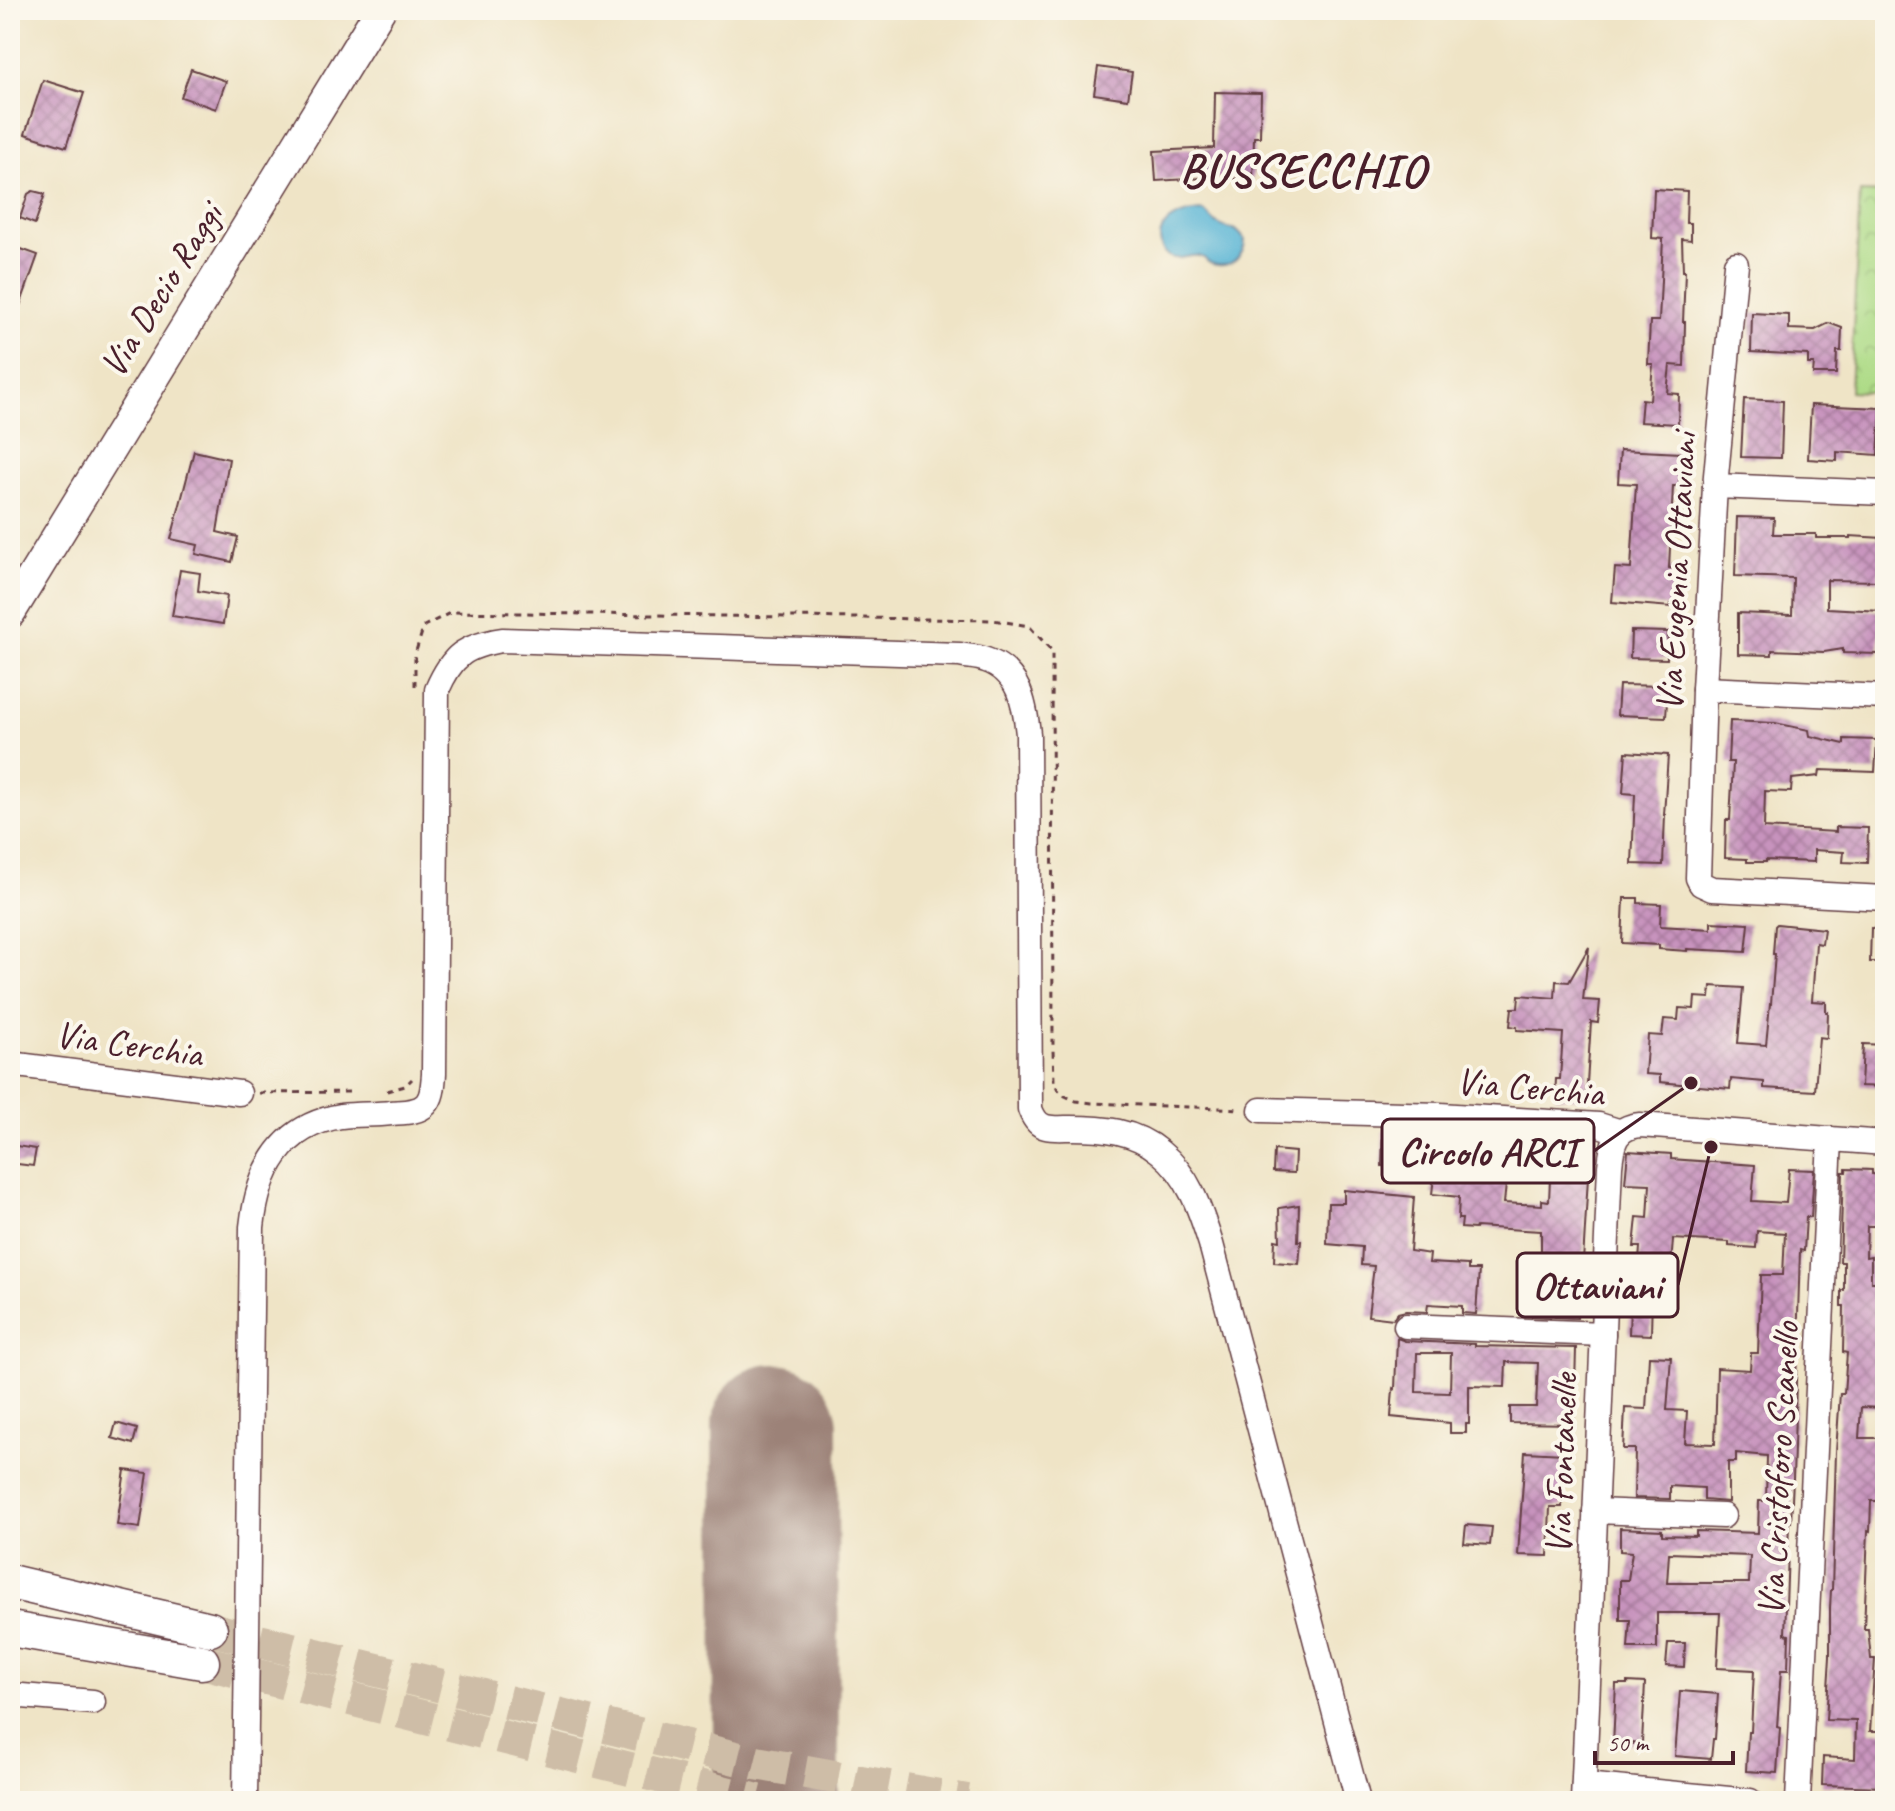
<svg xmlns="http://www.w3.org/2000/svg" width="1895" height="1811" font-family="Caveat,sans-serif">
<style>
.park{fill:url(#park-crowns);stroke:#7c7d59;stroke-width:2}
.water{fill:#55b3d4;stroke:#506980;stroke-width:2}
.lines{fill:none;stroke-linecap:round;stroke-linejoin:round}
.runway{stroke:#9c8278;stroke-width:126}
.building{fill:url(#building-cross-hatch);fill-rule:evenodd}
.highway-tunnel{stroke:#cebda7;stroke-width:34;stroke-dasharray:34 17;stroke-linecap:butt}
.minor-casing{stroke:#633d42;stroke-width:27}
.major-casing{stroke:#633d42;stroke-width:33}
.highway-casing{stroke:#633d42;stroke-width:37}
.path{stroke:#633d42;stroke-width:3;stroke-dasharray:6 6;stroke-linecap:butt}
.minor{stroke:#fff;stroke-width:24}
.major{stroke:#fff;stroke-width:30}
.highway{stroke:#fff;stroke-width:34}
.labels{text-anchor:middle;dominant-baseline:central;stroke-width:8;stroke-linejoin:round;paint-order:stroke}
.street-label{font-size:38px;fill:#4a1f2b;stroke:#fbf7ec}
.district-label{font-size:46px;font-weight:bold;letter-spacing:2px;fill:#4a1f2b;stroke:#fbf7ec}
.leader{fill:none;stroke:#4a1f2b;stroke-width:3}
.callout-dot{fill:#4a1f2b;stroke:#fbf7ec;stroke-width:3}
.callout{fill:#fbf7ec;stroke:#4a1f2b;stroke-width:3}
.callout-label{font-size:40px;text-anchor:middle;font-weight:bold;fill:#4a1f2b}
</style>
<defs>
<pattern id="park-crowns" width="20" height="18" patternUnits="userSpaceOnUse" patternTransform="scale(2)"><rect width="20" height="18" fill="#aedb87"/><path d="M2 6a3 3 0 1 1 6 0M12 15a3 3 0 1 1 6 0" fill="none" stroke="#97bc75"/></pattern>
<pattern id="building-cross-hatch" width="8" height="8" patternUnits="userSpaceOnUse" patternTransform="scale(2)"><rect width="8" height="8" fill="#c793bd"/><path d="M0 0l8 8M0 8l8-8" fill="none" stroke="#a4779a"/></pattern>
</defs>
<rect width="100%" height="100%" fill="#fbf7ec"/>
<filter id="ink" filterUnits="userSpaceOnUse"><feTurbulence type="fractalNoise" baseFrequency=".0125" numOctaves="2"/><feDisplacementMap in="SourceGraphic" scale="16" xChannelSelector="R" yChannelSelector="G"/><feConvolveMatrix kernelMatrix="1 2 1 2 8 2 1 2 1" color-interpolation-filters="sRGB"/></filter>
<filter id="wash" filterUnits="userSpaceOnUse"><feTurbulence type="fractalNoise" baseFrequency=".006" numOctaves="4" result="noise"/><feDisplacementMap in="SourceGraphic" scale="32" xChannelSelector="R" yChannelSelector="G"/><feGaussianBlur stdDeviation="1.8" result="paint"/><feColorMatrix in="noise" values="0 0 0 0 0 0 0 0 0 0 0 0 0 0 0 0 0 1.4 0 .05"/><feComposite in="paint" operator="in"/></filter>
<g filter="url(#wash)">
<rect width="100%" height="100%" fill="#efe4c6"/>
<!-- park -->
<path class="park" d="M 1860,192 L 1885,193 L 1885,393 L 1850,391 Z"/>
<!-- water -->
<path class="water" d="M 1203,211 C 1210,215 1213,222 1220,225 C 1234,233 1232,223 1245,240 C 1245,256 1228,271 1210,263 C 1202,259 1209,259 1199,256 C 1189,254 1178,262 1168,256 C 1163,253 1161,246 1160,240 C 1160,218 1186,212 1203,211 Z"/>
<g class="lines">
<!-- runway -->
<path class="runway" d="M 775,1427 L 776,1801"/>
</g>
<g id="blocks">
<!-- building -->
<g class="building">
<path d="M 1098,67 L 1132,72 L 1128,99 L 1094,94 Z"/>
<path d="M 191,69 L 226,81 L 216,109 L 181,97 Z"/>
<path d="M 43,80 L 84,93 L 66,147 L 25,134 Z"/>
<path d="M 1215,92 L 1261,93 L 1260,137 L 1254,137 L 1253,179 L 1204,178 L 1156,181 L 1154,151 L 1214,148 Z"/>
<path d="M 1654,189 L 1687,191 L 1686,223 L 1691,223 L 1691,240 L 1682,239 L 1683,271 L 1685,271 L 1683,322 L 1685,322 L 1684,366 L 1670,365 L 1667,393 L 1679,394 L 1678,424 L 1640,422 L 1642,399 L 1650,400 L 1653,364 L 1648,364 L 1650,321 L 1659,321 L 1663,239 L 1652,238 Z"/>
<path d="M 33,191 L 45,194 L 35,224 L 20,218 L 28,194 Z"/>
<path d="M 10,245 L 38,255 L 12,328 L 10,327 Z"/>
<path d="M 1752,313 L 1789,315 L 1789,329 L 1815,330 L 1829,323 L 1842,328 L 1841,351 L 1837,351 L 1836,374 L 1813,374 L 1814,364 L 1808,364 L 1808,355 L 1751,352 Z"/>
<path d="M 1744,399 L 1783,401 L 1781,458 L 1741,457 Z"/>
<path d="M 1811,405 L 1881,408 L 1878,455 L 1837,452 L 1837,461 L 1808,459 Z"/>
<path d="M 1620,450 L 1681,453 L 1679,486 L 1673,486 L 1669,568 L 1677,569 L 1674,604 L 1671,604 L 1671,607 L 1612,602 L 1615,568 L 1631,569 L 1636,484 L 1618,483 Z"/>
<path d="M 194,451 L 229,459 L 217,532 L 238,537 L 232,562 L 196,554 L 198,545 L 171,539 Z"/>
<path d="M 1737,517 L 1774,518 L 1773,534 L 1816,534 L 1816,538 L 1850,538 L 1850,536 L 1883,538 L 1882,572 L 1879,572 L 1879,581 L 1827,580 L 1827,608 L 1881,611 L 1879,654 L 1843,653 L 1843,649 L 1824,652 L 1772,650 L 1772,655 L 1738,654 L 1738,613 L 1792,615 L 1793,578 L 1735,576 Z"/>
<path d="M 180,570 L 200,573 L 198,591 L 227,596 L 223,624 L 172,616 Z"/>
<path d="M 1631,631 L 1668,632 L 1667,659 L 1630,658 Z"/>
<path d="M 1619,685 L 1668,686 L 1666,717 L 1617,715 Z"/>
<path d="M 1730,721 L 1775,723 L 1809,730 L 1810,736 L 1844,744 L 1844,739 L 1877,740 L 1875,772 L 1820,770 L 1819,776 L 1792,779 L 1791,792 L 1765,791 L 1764,828 L 1836,832 L 1836,827 L 1868,828 L 1867,863 L 1843,862 L 1844,852 L 1814,850 L 1814,862 L 1766,860 L 1766,862 L 1747,862 L 1747,859 L 1725,858 L 1726,820 L 1730,820 L 1732,783 L 1733,762 L 1728,762 Z"/>
<path d="M 1626,752 L 1668,755 L 1664,815 L 1665,815 L 1663,865 L 1632,864 L 1635,794 L 1623,793 Z"/>
<path d="M 1624,898 L 1638,898 L 1638,903 L 1661,904 L 1660,926 L 1711,929 L 1711,922 L 1749,924 L 1746,952 L 1687,949 L 1687,951 L 1659,949 L 1659,945 L 1622,943 Z"/>
<path d="M 1777,924 L 1824,929 L 1822,944 L 1816,943 L 1812,1001 L 1826,1002 L 1826,1012 L 1828,1012 L 1827,1038 L 1819,1037 L 1815,1091 L 1764,1088 L 1764,1082 L 1731,1079 L 1730,1089 L 1660,1082 L 1660,1075 L 1645,1074 L 1648,1035 L 1662,1036 L 1664,1019 L 1678,1020 L 1679,1008 L 1694,1009 L 1695,997 L 1710,998 L 1711,986 L 1743,988 L 1738,1043 L 1766,1045 L 1770,1004 L 1771,1004 L 1775,954 L 1773,954 L 1775,926 Z"/>
<path d="M 1871,928 L 1885,929 L 1885,962 L 1870,962 Z"/>
<path d="M 1589,947 L 1583,1000 L 1600,1001 L 1598,1023 L 1591,1022 L 1586,1099 L 1555,1097 L 1556,1079 L 1560,1079 L 1563,1033 L 1517,1030 L 1517,1027 L 1510,1026 L 1512,1008 L 1518,1008 L 1519,995 L 1555,998 L 1556,981 L 1569,982 Z"/>
<path d="M 1863,1044 L 1885,1045 L 1885,1087 L 1861,1086 Z"/>
<path d="M 1383,1131 L 1401,1132 L 1401,1136 L 1438,1137 L 1438,1134 L 1464,1137 L 1465,1135 L 1510,1138 L 1510,1144 L 1526,1145 L 1524,1166 L 1508,1165 L 1504,1203 L 1542,1205 L 1542,1200 L 1549,1201 L 1550,1179 L 1558,1179 L 1560,1142 L 1590,1143 L 1583,1262 L 1579,1262 L 1577,1318 L 1524,1316 L 1526,1281 L 1541,1282 L 1541,1231 L 1476,1227 L 1475,1229 L 1461,1228 L 1462,1219 L 1458,1219 L 1459,1197 L 1432,1194 L 1435,1168 L 1382,1166 Z"/>
<path d="M 10,1145 L 36,1149 L 33,1166 L 10,1163 Z"/>
<path d="M 1274,1150 L 1295,1152 L 1294,1173 L 1273,1172 Z"/>
<path d="M 1628,1151 L 1671,1154 L 1671,1159 L 1755,1165 L 1752,1201 L 1786,1203 L 1789,1169 L 1814,1170 L 1811,1217 L 1806,1217 L 1804,1251 L 1800,1250 L 1793,1479 L 1791,1522 L 1789,1522 L 1785,1634 L 1789,1635 L 1788,1670 L 1781,1670 L 1777,1727 L 1780,1728 L 1777,1773 L 1746,1771 L 1748,1732 L 1751,1732 L 1754,1670 L 1717,1668 L 1720,1613 L 1657,1613 L 1657,1648 L 1628,1648 L 1630,1620 L 1620,1620 L 1620,1580 L 1628,1580 L 1632,1552 L 1620,1551 L 1620,1528 L 1662,1530 L 1662,1535 L 1696,1536 L 1696,1531 L 1758,1533 L 1759,1501 L 1766,1501 L 1767,1456 L 1736,1453 L 1736,1462 L 1728,1462 L 1728,1502 L 1704,1500 L 1704,1488 L 1670,1486 L 1670,1499 L 1634,1498 L 1635,1449 L 1623,1449 L 1625,1408 L 1646,1409 L 1649,1356 L 1671,1357 L 1667,1410 L 1687,1411 L 1685,1443 L 1715,1444 L 1717,1368 L 1750,1370 L 1751,1353 L 1758,1353 L 1761,1275 L 1783,1275 L 1785,1233 L 1757,1231 L 1756,1248 L 1729,1246 L 1729,1242 L 1673,1239 L 1669,1294 L 1652,1293 L 1651,1335 L 1629,1334 L 1630,1305 L 1636,1305 L 1640,1247 L 1634,1247 L 1637,1217 L 1648,1218 L 1650,1184 L 1625,1183 ZM 1669,1553 L 1750,1556 L 1749,1583 L 1667,1583 Z"/>
<path d="M 1846,1169 L 1872,1170 L 1872,1174 L 1885,1175 L 1881,1226 L 1867,1226 L 1866,1257 L 1871,1256 L 1871,1282 L 1879,1282 L 1879,1288 L 1885,1288 L 1884,1408 L 1861,1407 L 1859,1438 L 1880,1438 L 1880,1501 L 1871,1501 L 1870,1531 L 1868,1530 L 1864,1629 L 1868,1629 L 1871,1659 L 1875,1659 L 1870,1731 L 1885,1731 L 1885,1787 L 1822,1785 L 1823,1757 L 1855,1759 L 1856,1721 L 1826,1720 L 1830,1657 L 1830,1608 L 1831,1590 L 1832,1590 L 1836,1452 L 1840,1393 L 1844,1393 L 1847,1353 L 1843,1352 L 1844,1306 L 1841,1306 L 1841,1290 L 1844,1290 L 1844,1262 L 1840,1262 L 1843,1172 L 1846,1172 Z"/>
<path d="M 1344,1190 L 1414,1197 L 1410,1251 L 1430,1254 L 1429,1263 L 1468,1265 L 1468,1270 L 1479,1270 L 1476,1314 L 1462,1313 L 1462,1306 L 1428,1304 L 1427,1312 L 1406,1311 L 1398,1313 L 1393,1319 L 1368,1316 L 1374,1266 L 1361,1265 L 1362,1247 L 1327,1244 L 1328,1203 L 1344,1203 Z"/>
<path d="M 1299,1205 L 1298,1241 L 1301,1241 L 1299,1264 L 1274,1262 L 1275,1240 L 1280,1241 L 1279,1208 Z"/>
<path d="M 1397,1338 L 1405,1341 L 1475,1344 L 1475,1346 L 1576,1348 L 1574,1424 L 1510,1423 L 1510,1407 L 1536,1407 L 1538,1363 L 1506,1362 L 1505,1387 L 1469,1386 L 1469,1424 L 1466,1424 L 1466,1433 L 1450,1433 L 1450,1423 L 1391,1417 L 1393,1388 L 1395,1389 ZM 1417,1353 L 1451,1353 L 1450,1393 L 1416,1392 Z"/>
<path d="M 116,1423 L 137,1429 L 133,1444 L 112,1438 Z"/>
<path d="M 1525,1452 L 1564,1454 L 1562,1507 L 1550,1507 L 1548,1556 L 1518,1555 Z"/>
<path d="M 125,1470 L 148,1473 L 140,1528 L 117,1525 Z"/>
<path d="M 1466,1525 L 1492,1527 L 1490,1545 L 1464,1543 Z"/>
<path d="M 1668,1643 L 1685,1643 L 1684,1667 L 1666,1666 Z"/>
<path d="M 1627,1682 L 1645,1683 L 1642,1743 L 1633,1742 L 1633,1744 L 1613,1744 L 1616,1684 L 1627,1684 Z"/>
<path d="M 1680,1691 L 1718,1694 L 1715,1739 L 1713,1739 L 1711,1759 L 1675,1756 Z"/>
</g>
</g>
</g>
<g filter="url(#ink)">
<use href="#blocks" fill-opacity="0" stroke="#633d42" stroke-width="2"/>
<g class="lines">
<!-- highway-tunnel -->
<g class="highway-tunnel">
<path d="M 210,1629 L 756,1763 L 967,1801"/>
<path d="M 202,1662 L 758,1801"/>
</g>
<!-- minor casing -->
<g class="minor-casing">
<g id="minor">
<path d="M 1736,264 L 1715,486 L 1704,689 L 1698,878 L 1701,884 L 1712,889 L 1885,898"/>
<path d="M 1715,486 L 1885,493"/>
<path d="M 1704,689 L 1885,697"/>
<path d="M 10,1064 L 239,1093"/>
<path d="M 1261,1110 L 1440,1115 L 1599,1125 L 1621,1132"/>
<path d="M 1406,1326 L 1603,1334"/>
<path d="M 1595,1511 L 1723,1516"/>
<path d="M 10,1695 L 93,1702"/>
<path d="M 1584,1785 L 1750,1801"/>
<path d="M 245,1801 L 252,1227 C 258,1171 281,1126 341,1116 C 358,1114 375,1115 391,1113 C 402,1112 418,1113 426,1104 C 433,1097 433,1084 434,1074 L 437,690 C 452,655 465,646 502,640 L 960,655 C 969,657 978,657 986,660 C 1019,671 1025,704 1028,734 L 1030,1109 C 1033,1117 1037,1125 1046,1127 C 1053,1129 1064,1128 1071,1128 C 1103,1128 1134,1130 1160,1152 C 1189,1175 1200,1209 1211,1244 L 1358,1801"/>
<path d="M 1583,1801 L 1610,1166 C 1612,1144 1615,1127 1640,1125 L 1885,1143"/>
<path d="M 1798,1801 L 1830,1140"/>
</g>
</g>
<!-- major casing -->
<g class="major-casing">
<path id="major" d="M 10,613 L 380,10"/>
</g>
<!-- highway casing -->
<g class="highway-casing">
<g id="highway">
<path d="M 10,1582 L 210,1629"/>
<path d="M 10,1629 L 202,1662"/>
</g>
</g>
<!-- path -->
<g class="path">
<path d="M 415,686 L 415,654 L 424,626 L 452,612 L 993,620 L 1029,626 L 1052,651 L 1053,1050 L 1054,1081 L 1058,1090 L 1065,1096 L 1076,1101 L 1092,1103 L 1241,1109"/>
<path d="M 387,1091 L 405,1086 L 412,1079"/>
<path d="M 259,1093 L 355,1092"/>
</g>
<!-- minor -->
<use href="#minor" class="minor"/>
<!-- major -->
<use href="#major" class="major"/>
<!-- highway -->
<use href="#highway" class="highway"/>
</g>
</g>
<g class="labels">
<!-- street labels -->
<g class="street-label">
<text transform="translate(161 290) rotate(-58)">Via Decio Raggi</text>
<text transform="translate(1676 572) rotate(-87)">Via Eugenia Ottaviani</text>
<text transform="translate(129 1044) rotate(8)">Via Cerchia</text>
<text transform="translate(1530 1087) rotate(5)">Via Cerchia</text>
<text transform="translate(1561 1464) rotate(-88)">Via Fontanelle</text>
<text transform="translate(1778 1469) rotate(-87)">Via Cristoforo Scanello</text>
</g>
<!-- district labels -->
<g class="district-label">
<text x="1303" y="171">BUSSECCHIO</text>
</g>
</g>
<!-- callouts -->
<path class="leader" d="M1691 1083L1594 1151M1711 1147L1678 1285"/>
<g class="callout-dot">
<circle cx="1691" cy="1083" r="8"/>
<circle cx="1711" cy="1147" r="8"/>
</g>
<g class="callout">
<rect x="1382" y="1119" width="212" height="64" rx="8"/>
<rect x="1517" y="1253" width="161" height="64" rx="8"/>
</g>
<g class="callout-label">
<text x="1488" y="1165">Circolo ARCI</text>
<text x="1597" y="1299">Ottaviani</text>
</g>
<!-- margin -->
<rect width="1895" height="1811" fill="none" stroke="#fbf7ec" stroke-width="40"/>
<!-- scale -->
<path d="M1595 1751v12h138v-12" fill="none" stroke="#4a1f2b" stroke-width="4"/>
<text x="1607" y="1751" font-size="24" fill="#4a1f2b" stroke="#fbf7ec" stroke-width="6" paint-order="stroke">50 m</text>
</svg>
